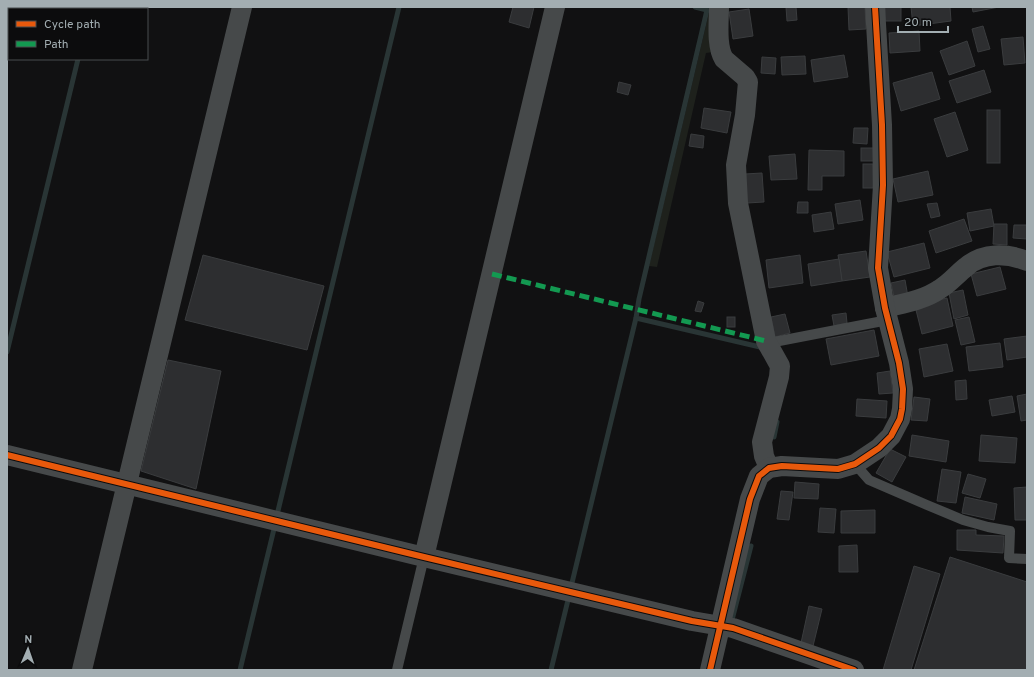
<svg xmlns="http://www.w3.org/2000/svg" width="1034" height="677" font-family="Overpass,sans-serif">
<style>
.green{fill:#1e211c}
.lines{fill:none;stroke-linecap:round;stroke-linejoin:round}
.stream{stroke:#293535;stroke-width:5}
.building{fill:#2d2e30;stroke:#3a3c3e}
.service{stroke:#46494a;stroke-width:10}
.minor{stroke:#46494a;stroke-width:20}
.quiet{stroke:#139951;stroke-width:5;stroke-dasharray:10 5;stroke-linecap:butt}
.cycleway-casing{stroke:#0c0c0d;stroke-width:8}
.cycleway{stroke:#e8590c;stroke-width:6}
</style>
<rect width="100%" height="100%" fill="#111112"/>
<!-- green -->
<path class="green" d="M 706,7 L 712,7 L 713,52 L 706,53 L 657,267 L 649,266 L 710,8 Z"/>
<g class="lines">
<!-- stream -->
<g class="stream">
<path d="M 695,7 L 707,10 L 639,299 L 636,318 L 760,347 L 762,349"/>
<path d="M 90,9 L 91,7"/>
<path d="M 7,352 L 78,59"/>
<path d="M 774,437 L 777,422"/>
<path d="M 277,515 L 399,7"/>
<path d="M 571,587 L 636,318"/>
<path d="M 731,624 L 751,546"/>
<path d="M 240,670 L 274,529"/>
<path d="M 551,670 L 568,600"/>
</g>
</g>
<!-- building -->
<g class="building">
<path d="M 513,7 L 534,7 L 529,28 L 509,22 Z"/>
<path d="M 786,7 L 796,7 L 797,20 L 787,21 Z"/>
<path d="M 848,7 L 865,7 L 866,29 L 849,30 Z"/>
<rect x="885" y="7" width="16" height="14"/>
<path d="M 911,7 L 950,7 L 951,21 L 913,26 Z"/>
<path d="M 972,7 L 999,7 L 973,12 Z"/>
<path d="M 749,9 L 753,36 L 733,39 L 729,12 Z"/>
<path d="M 983,26 L 990,49 L 978,52 L 972,29 Z"/>
<path d="M 919,31 L 920,51 L 890,53 L 889,33 Z"/>
<path d="M 1023,37 L 1025,63 L 1004,65 L 1001,39 Z"/>
<path d="M 967,41 L 975,66 L 949,75 L 940,51 Z"/>
<path d="M 844,55 L 848,77 L 814,82 L 811,60 Z"/>
<path d="M 805,56 L 806,74 L 782,75 L 781,57 Z"/>
<path d="M 762,57 L 776,58 L 775,74 L 761,73 Z"/>
<path d="M 984,70 L 991,92 L 957,103 L 949,81 Z"/>
<path d="M 932,72 L 940,99 L 901,111 L 893,83 Z"/>
<path d="M 619,82 L 631,85 L 628,95 L 617,92 Z"/>
<path d="M 704,108 L 731,112 L 727,133 L 701,128 Z"/>
<rect x="987" y="110" width="13" height="53"/>
<path d="M 955,112 L 968,150 L 947,157 L 934,119 Z"/>
<path d="M 854,128 L 868,128 L 867,144 L 853,143 Z"/>
<path d="M 691,134 L 704,136 L 703,148 L 689,146 Z"/>
<rect x="861" y="148" width="13" height="13"/>
<path d="M 809,150 L 844,151 L 844,176 L 822,176 L 822,190 L 808,190 Z"/>
<path d="M 795,154 L 797,179 L 771,180 L 769,156 Z"/>
<rect x="863" y="164" width="10" height="24"/>
<path d="M 928,171 L 933,195 L 898,202 L 893,179 Z"/>
<path d="M 762,173 L 764,202 L 747,203 L 745,174 Z"/>
<path d="M 860,200 L 863,220 L 838,224 L 835,204 Z"/>
<path d="M 798,202 L 808,202 L 808,213 L 797,213 Z"/>
<path d="M 937,203 L 940,216 L 931,218 L 927,204 Z"/>
<path d="M 991,209 L 994,226 L 970,231 L 967,213 Z"/>
<path d="M 831,212 L 834,229 L 814,232 L 812,215 Z"/>
<path d="M 964,219 L 972,241 L 936,253 L 929,231 Z"/>
<path d="M 994,224 L 1007,224 L 1007,245 L 993,244 Z"/>
<path d="M 1014,225 L 1027,225 L 1027,239 L 1013,238 Z"/>
<path d="M 924,243 L 930,268 L 894,277 L 887,252 Z"/>
<path d="M 866,251 L 870,277 L 842,281 L 838,255 Z"/>
<path d="M 203,255 L 324,286 L 307,350 L 185,320 Z"/>
<path d="M 800,255 L 803,283 L 769,288 L 766,260 Z"/>
<path d="M 839,259 L 842,281 L 811,286 L 808,264 Z"/>
<path d="M 1000,267 L 1006,289 L 977,296 L 971,274 Z"/>
<path d="M 905,280 L 908,297 L 894,297 L 891,283 Z"/>
<path d="M 963,290 L 968,315 L 954,319 L 949,293 Z"/>
<path d="M 947,298 L 953,326 L 922,334 L 915,306 Z"/>
<path d="M 698,301 L 704,303 L 701,312 L 695,311 Z"/>
<path d="M 846,313 L 847,323 L 834,326 L 832,315 Z"/>
<path d="M 785,314 L 790,333 L 775,337 L 771,317 Z"/>
<rect x="727" y="317" width="8" height="10"/>
<path d="M 969,317 L 975,342 L 961,345 L 955,320 Z"/>
<path d="M 874,330 L 879,356 L 831,365 L 826,339 Z"/>
<path d="M 1027,336 L 1027,357 L 1007,360 L 1004,339 Z"/>
<path d="M 1000,343 L 1003,367 L 969,371 L 966,347 Z"/>
<path d="M 947,344 L 953,371 L 924,377 L 919,349 Z"/>
<path d="M 168,360 L 221,371 L 196,489 L 141,471 Z"/>
<path d="M 890,371 L 893,393 L 879,394 L 877,373 Z"/>
<path d="M 966,380 L 967,399 L 956,400 L 955,381 Z"/>
<path d="M 1027,394 L 1027,420 L 1021,421 L 1017,396 Z"/>
<path d="M 1012,396 L 1015,412 L 992,416 L 989,400 Z"/>
<path d="M 914,397 L 930,399 L 927,421 L 911,420 Z"/>
<path d="M 857,399 L 887,401 L 886,418 L 856,416 Z"/>
<path d="M 912,435 L 949,441 L 946,462 L 909,456 Z"/>
<path d="M 981,435 L 1017,438 L 1015,463 L 979,461 Z"/>
<path d="M 890,449 L 906,457 L 892,482 L 876,473 Z"/>
<path d="M 942,469 L 961,472 L 956,503 L 937,501 Z"/>
<path d="M 968,474 L 986,479 L 980,498 L 962,493 Z"/>
<path d="M 795,482 L 819,484 L 818,499 L 794,498 Z"/>
<path d="M 1027,487 L 1027,520 L 1015,520 L 1014,488 Z"/>
<path d="M 781,491 L 793,492 L 789,520 L 777,519 Z"/>
<path d="M 965,497 L 997,504 L 994,520 L 962,513 Z"/>
<path d="M 820,508 L 836,509 L 834,533 L 818,532 Z"/>
<path d="M 875,510 L 875,533 L 841,533 L 841,511 Z"/>
<path d="M 957,530 L 976,530 L 976,535 L 1004,536 L 1003,553 L 957,550 Z"/>
<path d="M 857,545 L 858,572 L 839,572 L 839,546 Z"/>
<path d="M 950,557 L 1027,582 L 1027,670 L 914,670 Z"/>
<path d="M 914,566 L 940,574 L 911,670 L 883,670 Z"/>
<path d="M 809,606 L 822,609 L 813,646 L 801,643 Z"/>
</g>
<g class="lines">
<!-- service -->
<g class="service">
<path d="M 766,341 L 774,342 L 888,320"/>
<path d="M 855,464 L 869,480 L 927,505 L 963,520 L 988,527 L 1010,531 L 1009,558 L 1027,559"/>
<path d="M 397,670 L 424,557"/>
</g>
<!-- minor -->
<g class="minor">
<path d="M 719,7 C 719,22 716,46 724,59 L 745,77 L 748,82 L 745,115 L 736,165 L 738,203 L 766,341 L 780,366 L 779,377 L 762,442 L 764,456 L 769,468"/>
<path d="M 885,308 C 905,303 924,300 940,289 C 950,283 957,274 966,267 C 983,252 1007,253 1027,261"/>
<path d="M 7,455 L 424,557 L 692,621 L 733,628 L 854,670"/>
<path d="M 424,557 L 555,7"/>
<path d="M 82,670 L 242,7"/>
<path d="M 710,670 L 750,499 L 759,476 L 769,468 L 782,466 L 838,469 L 855,464 L 879,448 L 891,436 L 900,419 L 902,409 L 903,389 L 899,363 L 885,308 L 878,268 L 883,185 L 882,125 L 875,7"/>
</g>
<!-- quiet -->
<path class="quiet" d="M 492,274 L 766,341"/>
<!-- cycleway casing -->
<g class="cycleway-casing">
<g id="cycleway">
<path d="M 7,455 L 424,557 L 692,621 L 733,628 L 854,670"/>
<path d="M 710,670 L 750,499 L 759,476 L 769,468 L 782,466 L 838,469 L 855,464 L 879,448 L 891,436 L 900,419 L 902,409 L 903,389 L 899,363 L 885,308 L 878,268 L 883,185 L 882,125 L 875,7"/>
</g>
</g>
<!-- cycleway -->
<use href="#cycleway" class="cycleway"/>
</g>
<!-- border -->
<rect width="1034" height="677" fill="none" stroke="#a3aeb2" stroke-width="16"/>
<!-- legend -->
<rect x="8" y="8" width="140" height="52" fill="#0c0c0d" stroke="#484d4f"/>
<rect x="16" y="21" width="20" height="6" fill="#e8590c" stroke="#484d4f"/>
<text x="44" y="28" font-size="12" fill="#a3aeb2">Cycle path</text>
<rect x="16" y="41" width="20" height="6" fill="#139951" stroke="#484d4f"/>
<text x="44" y="48" font-size="12" fill="#a3aeb2">Path</text>
<!-- north arrow -->
<g transform="translate(28 649) rotate(2)" stroke="#0c0c0d" stroke-width="3" paint-order="stroke">
<path d="M0-3L7 15L0 10L-7 15Z" fill="#a3aeb2"/>
<text y="-6" font-size="11" font-weight="bold" text-anchor="middle" fill="#a3aeb2">N</text>
</g>
<!-- scale -->
<path d="M898 26v6h50v-6" fill="none" stroke="#a3aeb2" stroke-width="2"/>
<text x="904" y="26" font-size="12" fill="#a3aeb2" stroke="#0c0c0d" stroke-width="3" paint-order="stroke">20 m</text>
</svg>
